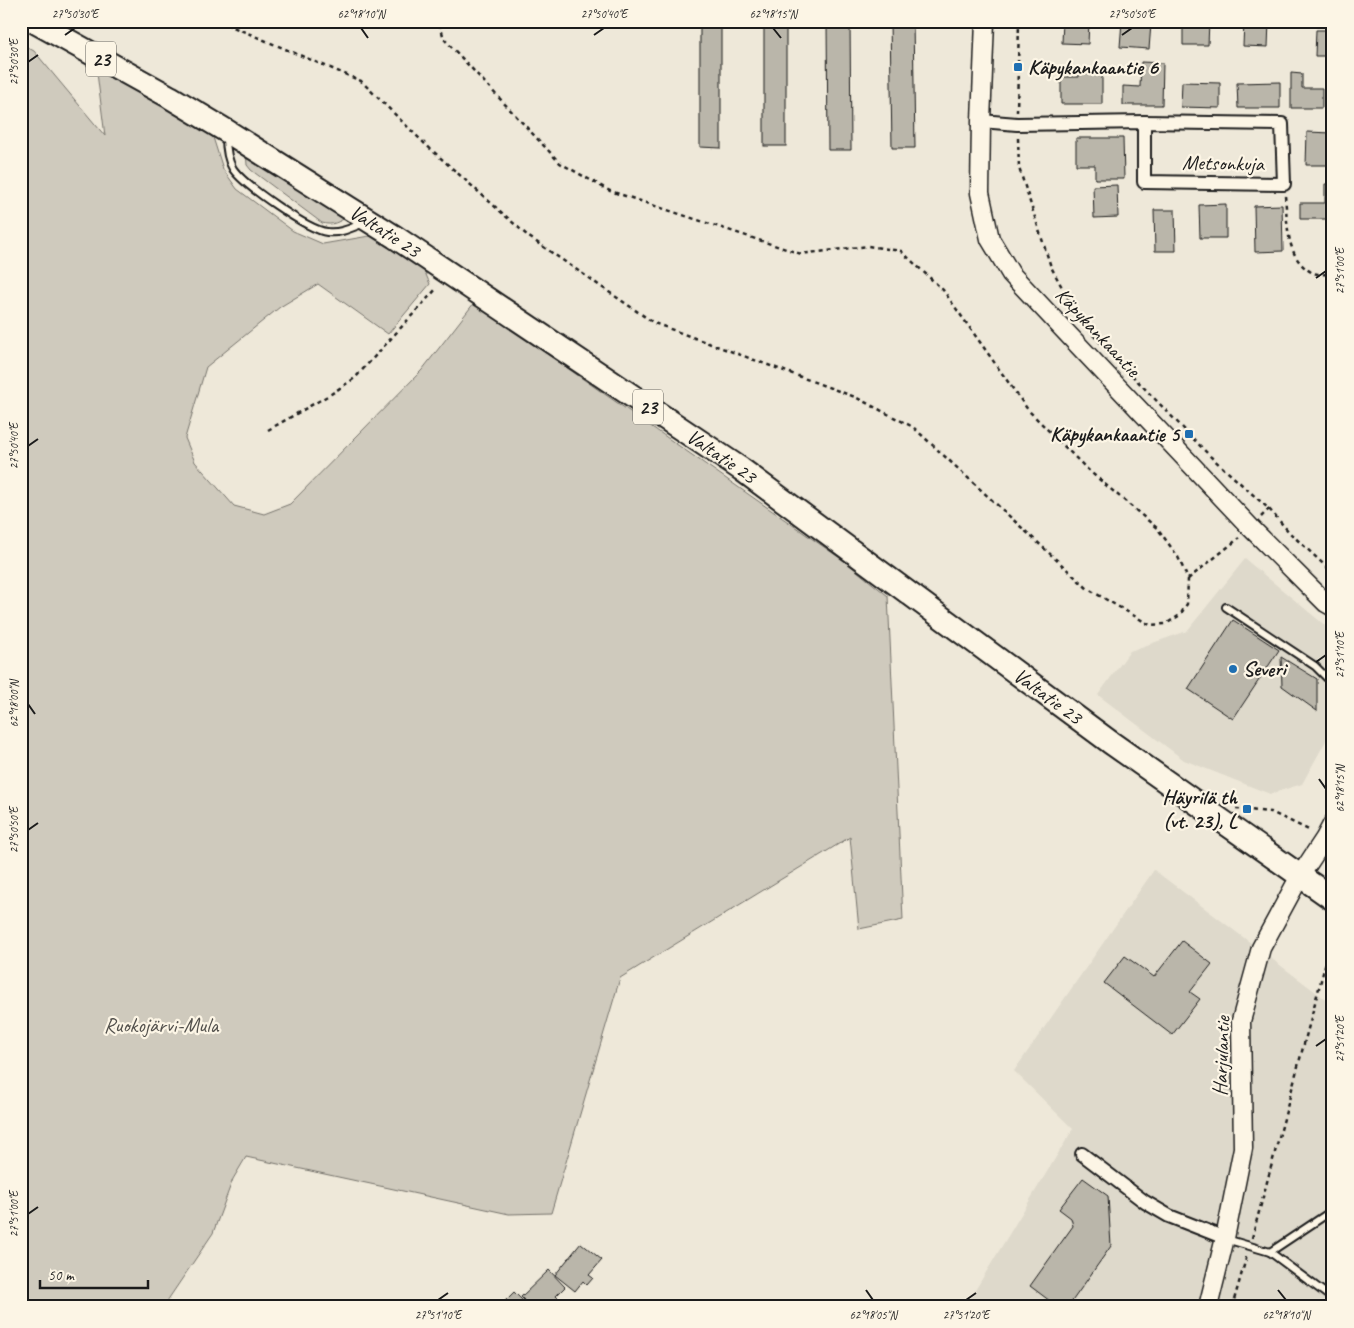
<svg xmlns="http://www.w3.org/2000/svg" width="1354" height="1328" font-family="Caveat,sans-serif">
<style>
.built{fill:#ded9cb}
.green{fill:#cfcabd;stroke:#76736c}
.building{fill:#bab6aa;stroke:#1c1c1c}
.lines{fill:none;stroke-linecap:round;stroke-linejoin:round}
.lane-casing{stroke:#1c1c1c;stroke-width:10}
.street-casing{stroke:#1c1c1c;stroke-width:16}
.secondary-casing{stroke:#1c1c1c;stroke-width:21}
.highway-casing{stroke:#1c1c1c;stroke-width:26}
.path{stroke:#1c1c1c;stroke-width:2.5;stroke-dasharray:4 4;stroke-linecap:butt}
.lane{stroke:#fcf5e5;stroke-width:6}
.street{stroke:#fcf5e5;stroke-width:12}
.secondary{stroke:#fcf5e5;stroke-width:18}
.highway{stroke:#fcf5e5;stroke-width:22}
.ticks{fill:none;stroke:#1c1c1c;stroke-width:2}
.poi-dot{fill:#1f6fb2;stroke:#fcf5e5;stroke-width:2}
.labels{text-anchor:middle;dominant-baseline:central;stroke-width:4.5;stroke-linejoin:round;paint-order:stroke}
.shield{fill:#fcf5e5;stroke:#5f5d58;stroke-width:1}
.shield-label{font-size:20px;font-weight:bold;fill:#1c1c1c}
.poi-label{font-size:21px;font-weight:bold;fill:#1c1c1c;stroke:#fcf5e5;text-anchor:start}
.street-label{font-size:21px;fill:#1c1c1c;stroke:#fcf5e5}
.park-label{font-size:21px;fill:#52504c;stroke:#fcf5e5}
.neatline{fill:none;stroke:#1c1c1c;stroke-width:2}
.ticks-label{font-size:12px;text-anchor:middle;fill:#1c1c1c}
</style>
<rect width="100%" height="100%" fill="#eee8d9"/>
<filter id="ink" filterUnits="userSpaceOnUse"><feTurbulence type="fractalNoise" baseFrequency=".02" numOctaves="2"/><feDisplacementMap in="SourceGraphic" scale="10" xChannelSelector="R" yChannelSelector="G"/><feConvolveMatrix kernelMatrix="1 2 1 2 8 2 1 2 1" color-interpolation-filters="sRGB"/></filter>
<g filter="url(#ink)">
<!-- built -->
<g class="built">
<path d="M 1245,559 L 1333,632 L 1333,728 L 1302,784 L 1270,794 L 1184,760 L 1098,695 L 1130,651 L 1187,631 Z"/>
<path d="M 1154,870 L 1333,1005 L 1333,1307 L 965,1307 L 1073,1129 L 1014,1071 Z"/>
</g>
<!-- green -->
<g class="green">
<path d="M 21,44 L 34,51 L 105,136 L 96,65 L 211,131 L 223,169 L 237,189 L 293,231 L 323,244 L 375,235 L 424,270 L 430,284 L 388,334 L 318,284 L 280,307 L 206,367 L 185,438 L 195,462 L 234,506 L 264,514 L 290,504 L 422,370 L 474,303 L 847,563 L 888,596 L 903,920 L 859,929 L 850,837 L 620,978 L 551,1213 L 509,1214 L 246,1157 L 233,1179 L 213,1233 L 163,1307 L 21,1307 Z"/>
<path d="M 246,151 L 347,217 C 338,222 333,226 322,223 L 251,170 L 247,165 Z"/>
</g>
<!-- building -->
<g class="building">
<path d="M 700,21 L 721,21 L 721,148 L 700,147 Z"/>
<rect x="764" y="21" width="22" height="125"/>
<path d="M 890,21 L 913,21 L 915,148 L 892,148 Z"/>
<path d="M 1063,21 L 1089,21 L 1088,44 L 1062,43 Z"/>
<path d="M 1122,21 L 1139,21 L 1139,23 L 1151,24 L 1149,49 L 1120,47 Z"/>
<path d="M 1183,21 L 1209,21 L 1208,45 L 1183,45 Z"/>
<path d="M 1244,21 L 1269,21 L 1268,47 L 1243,46 Z"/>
<path d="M 1328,21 L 1333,21 L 1333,56 L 1315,56 L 1316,30 L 1328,30 Z"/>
<path d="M 827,22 L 850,22 L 851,150 L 828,150 Z"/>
<path d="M 1141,62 L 1163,63 L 1162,105 L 1123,105 L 1123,86 L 1140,87 Z"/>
<path d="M 1079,70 L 1102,70 L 1102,104 L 1061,104 L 1061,77 L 1079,77 Z"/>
<path d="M 1291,73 L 1302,74 L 1302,88 L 1322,88 L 1322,108 L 1291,108 Z"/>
<path d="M 1182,82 L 1220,83 L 1220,108 L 1181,107 Z"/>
<path d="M 1280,82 L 1280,108 L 1238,108 L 1237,83 Z"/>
<path d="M 1307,132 L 1332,133 L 1331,165 L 1306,165 Z"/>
<path d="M 1076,138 L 1123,138 L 1124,179 L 1095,179 L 1095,165 L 1076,165 Z"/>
<path d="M 1325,184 L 1333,184 L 1333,219 L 1300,219 L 1300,203 L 1325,203 Z"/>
<path d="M 1117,185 L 1118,217 L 1094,218 L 1093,186 Z"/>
<path d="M 1226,204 L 1226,238 L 1200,238 L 1199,205 Z"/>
<path d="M 1282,205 L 1283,251 L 1255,252 L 1254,206 Z"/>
<path d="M 1154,210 L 1175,210 L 1176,251 L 1155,251 Z"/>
<path d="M 1233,620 L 1279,650 L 1233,719 L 1188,689 Z"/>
<path d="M 1281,657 L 1317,679 L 1317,711 L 1282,686 Z"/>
<path d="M 1182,941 L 1212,964 L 1190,992 L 1200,999 L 1172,1035 L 1104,983 L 1125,956 L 1154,977 Z"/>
<path d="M 1083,1178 L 1108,1196 L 1111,1246 L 1068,1307 L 1058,1307 L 1030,1286 L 1073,1226 L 1071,1218 L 1059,1209 Z"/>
<path d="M 581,1243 L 602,1260 L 589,1275 L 593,1278 L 587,1285 L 583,1281 L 575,1291 L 555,1275 Z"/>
<path d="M 549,1270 L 565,1287 L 556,1296 L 560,1300 L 553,1307 L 551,1304 L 548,1307 L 531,1307 L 521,1297 Z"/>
<path d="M 514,1292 L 529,1307 L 499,1307 Z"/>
</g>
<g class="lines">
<!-- lane casing -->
<g class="lane-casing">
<g id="lane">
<path d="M 226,136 C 226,147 227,159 233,169 C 245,186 308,230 327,232 C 340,234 353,227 364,223"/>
<path d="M 1226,607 L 1315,666 L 1333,684"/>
<path d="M 1226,1239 L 1270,1252 L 1333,1210"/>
<path d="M 1270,1252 L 1333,1299"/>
</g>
</g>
<!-- street casing -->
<g class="street-casing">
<g id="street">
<path d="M 981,121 L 1017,124 L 1144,122 L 1282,124 L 1284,184 L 1144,182 L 1144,122"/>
<path d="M 1082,1154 L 1145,1202 L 1169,1216 L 1225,1238"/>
</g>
</g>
<!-- secondary casing -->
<g class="secondary-casing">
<g id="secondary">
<path d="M 985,21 L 981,121 L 980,193 L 990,239 L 1011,274 L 1251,528 L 1326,603 L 1333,607"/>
<path d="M 1208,1307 L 1225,1238 L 1243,1148 L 1241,1021 L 1261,948 L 1300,876 L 1325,838 L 1333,823"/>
</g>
</g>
<!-- highway casing -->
<g class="highway-casing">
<g id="highway">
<path id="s1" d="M 33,21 L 170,97 L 225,130 L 395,237 L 741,469 L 1110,742 L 1333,899"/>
</g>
</g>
<!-- path -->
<g class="path">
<path d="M 219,21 L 361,81 L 425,144 L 529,237 L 654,323 L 855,397 L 913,427 L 1088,589 L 1150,625 L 1166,624 L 1180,615 L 1187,604 L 1188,579 L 1178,557 L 1158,529 L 1087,469 L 1028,410 L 943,290 L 901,251 L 868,246 L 801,254 L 610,191 L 560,163 L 444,39 L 439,21"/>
<path d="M 1009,21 L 1019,22"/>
<path d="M 1017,112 L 1019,21"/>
<path d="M 1018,138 L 1019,168 L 1051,267 L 1082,324"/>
<path d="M 1285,196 C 1288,223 1285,259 1313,273 C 1318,275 1327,274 1333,274"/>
<path d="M 1093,335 L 1211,457 L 1269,509 L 1290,533 L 1333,573"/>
<path d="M 268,430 L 331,394 L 355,378 L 437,288"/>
<path d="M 1261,517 L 1269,509"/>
<path d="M 1188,579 L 1239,538"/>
<path d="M 1236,809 L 1271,812 L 1311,831"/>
<path d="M 1252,1238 L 1327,958 L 1333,950"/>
<path d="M 1232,1307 L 1247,1255"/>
</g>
<!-- lane -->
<use href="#lane" class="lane"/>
<!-- street -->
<use href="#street" class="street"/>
<!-- secondary -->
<use href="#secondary" class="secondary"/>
<!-- highway -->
<use href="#highway" class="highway"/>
</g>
</g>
<!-- ticks -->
<path class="ticks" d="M 361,28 L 368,38M 773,28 L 781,38M 65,35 L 75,28M 594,35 L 604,28M 1122,35 L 1132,28M 28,62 L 38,55M 1316,278 L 1326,271M 28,446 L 38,439M 1316,662 L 1326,655M 28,704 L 35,714M 1319,779 L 1326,789M 28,830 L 38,823M 1316,1046 L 1326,1039M 28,1214 L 38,1207M 866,1290 L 873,1300M 1278,1290 L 1286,1300M 438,1300 L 448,1293M 966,1300 L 976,1293"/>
<!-- markers -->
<g class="poi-dot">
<rect x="1013" y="62" width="10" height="10" rx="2.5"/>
<rect x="1184" y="429" width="10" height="10" rx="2.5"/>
<circle cx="1233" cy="669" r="5"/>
<rect x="1242" y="804" width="10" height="10" rx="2.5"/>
</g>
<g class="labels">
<!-- shield labels -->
<g class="shield">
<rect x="86" y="41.5" width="30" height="35" rx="4"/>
<rect x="633" y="389.5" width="30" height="35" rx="4"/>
</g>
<g class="shield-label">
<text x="101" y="59">23</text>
<text x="648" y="407">23</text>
</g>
<!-- poi labels -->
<g class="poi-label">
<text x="1028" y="67">Käpykankaantie 6</text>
<text x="1179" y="434" text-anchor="end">Käpykankaantie 5</text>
<text x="1243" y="669">Severi</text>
<text x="1237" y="797" text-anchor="end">Häyrilä th<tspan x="1237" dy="24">(vt. 23), L</tspan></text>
</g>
<!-- street labels -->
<g class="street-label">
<text transform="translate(1223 163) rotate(1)">Metsonkuja</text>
<text stroke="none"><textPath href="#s1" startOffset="410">Valtatie 23</textPath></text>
<text transform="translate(1098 332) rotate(47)">Käpykankaantie</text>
<text stroke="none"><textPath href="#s1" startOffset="815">Valtatie 23</textPath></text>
<text stroke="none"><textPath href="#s1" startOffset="1220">Valtatie 23</textPath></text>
<text transform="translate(1221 1056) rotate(-88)">Harjulantie</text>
</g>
<!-- park labels -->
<g class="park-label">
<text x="161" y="1025">Ruokojärvi-Mula</text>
</g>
</g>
<!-- margin -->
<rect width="1354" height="1328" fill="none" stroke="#fcf5e5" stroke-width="55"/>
<!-- scale -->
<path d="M40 1280v8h108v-8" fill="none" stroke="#1c1c1c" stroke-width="2.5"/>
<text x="48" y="1280" font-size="15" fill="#1c1c1c" stroke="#fcf5e5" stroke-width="4" paint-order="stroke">50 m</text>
<rect x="28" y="28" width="1298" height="1272" class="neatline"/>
<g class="ticks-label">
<text x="75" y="18">27°50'30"E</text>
<text x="361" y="18">62°18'10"N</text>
<text x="604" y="18">27°50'40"E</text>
<text x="773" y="18">62°18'15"N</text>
<text x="1132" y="18">27°50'50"E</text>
<text transform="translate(14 62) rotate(-90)" y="4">27°50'30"E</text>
<text transform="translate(1340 271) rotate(-90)" y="4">27°51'00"E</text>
<text transform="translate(14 446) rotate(-90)" y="4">27°50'40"E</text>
<text transform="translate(1340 655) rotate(-90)" y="4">27°51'10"E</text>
<text transform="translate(14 704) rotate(-90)" y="4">62°18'00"N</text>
<text transform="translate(1340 789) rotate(-90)" y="4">62°18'15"N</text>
<text transform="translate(14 830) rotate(-90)" y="4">27°50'50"E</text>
<text transform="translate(1340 1039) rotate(-90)" y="4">27°51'20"E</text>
<text transform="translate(14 1214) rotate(-90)" y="4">27°51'00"E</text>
<text x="438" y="1319">27°51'10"E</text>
<text x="873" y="1319">62°18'05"N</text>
<text x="966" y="1319">27°51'20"E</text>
<text x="1286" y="1319">62°18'10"N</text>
</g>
</svg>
